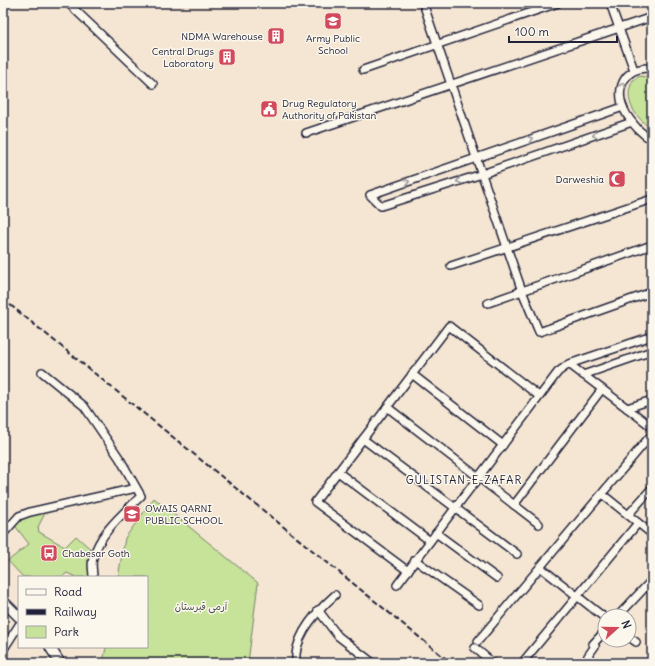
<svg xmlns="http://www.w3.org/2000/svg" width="655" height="666" font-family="Delius,'Playpen Sans Arabic',sans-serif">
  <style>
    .green { fill: #c7e299; stroke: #74826a }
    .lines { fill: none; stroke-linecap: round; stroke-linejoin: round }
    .minor-casing { stroke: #22223b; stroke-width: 10 }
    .tertiary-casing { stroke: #22223b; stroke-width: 12 }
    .minor { stroke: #fbf7ec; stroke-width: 7 }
    .tertiary { stroke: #fbf7ec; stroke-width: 9 }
    .rail { stroke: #22223b; stroke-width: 2; stroke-dasharray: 6 3; stroke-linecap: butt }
    .oneway { stroke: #99979c }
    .labels { text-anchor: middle; stroke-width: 3; stroke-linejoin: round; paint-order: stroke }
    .poi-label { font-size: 10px; fill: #22223b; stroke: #fbf7ec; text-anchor: end }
    .park-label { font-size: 10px; fill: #4b5252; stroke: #fbf7ec }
    .neighbourhood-label { font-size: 11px; letter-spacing: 1px; fill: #22223b; stroke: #fbf7ec }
  </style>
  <rect width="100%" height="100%" fill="#f4e6d2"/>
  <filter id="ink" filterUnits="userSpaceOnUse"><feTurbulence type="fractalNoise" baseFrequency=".025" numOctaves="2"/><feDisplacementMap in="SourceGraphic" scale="8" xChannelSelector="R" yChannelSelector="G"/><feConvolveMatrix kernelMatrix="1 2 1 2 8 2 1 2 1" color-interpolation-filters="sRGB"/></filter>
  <g filter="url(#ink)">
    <g class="green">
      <path d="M640 76 652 78V130C636 117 622 101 633 80Z"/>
      <path d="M154 498 258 583 248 663H103L106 647H147V577H118L125 538Z"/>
      <path d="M47 509 38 527 39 532 65 547 76 536 95 553 93 577H76L67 573 62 577H23L8 561 29 544 13 523 19 516Z"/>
    </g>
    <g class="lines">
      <defs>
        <g id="minor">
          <path d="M68 3 153 84"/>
          <path d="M423 3 522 291 539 332 652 292"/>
          <path d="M610 3 634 70"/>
          <path d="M652 68C622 66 613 92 627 115 633 125 642 134 652 140"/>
          <path d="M363 70 558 3"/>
          <path d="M623 107 370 195 381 206 482 174 632 122"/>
          <path d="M306 133 652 17"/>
          <path d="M451 266 652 199"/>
          <path d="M488 303 652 245"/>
          <path d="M569 364 652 427"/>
          <path d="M42 372 84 406 120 459 141 496C123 514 100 532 93 558 91 564 93 571 93 577"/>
          <path d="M412 374 503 445"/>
          <path d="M583 375 652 351"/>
          <path d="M387 407 539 524"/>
          <path d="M627 408 652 400"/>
          <path d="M363 439 517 554"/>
          <path d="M338 472 430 541"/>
          <path d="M602 494 652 534"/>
          <path d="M514 505 602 389"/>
          <path d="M628 515 652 488"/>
          <path d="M436 533 497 578"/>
          <path d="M3 534 19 516 30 512 136 488"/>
          <path d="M415 560 479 605"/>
          <path d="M540 567 605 618"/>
          <path d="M408 571 315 502 449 326 539 396"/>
          <path d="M397 585 558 372 569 364 652 336"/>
          <path d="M318 610 338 636 373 663"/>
          <path d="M618 616 652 580"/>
          <path d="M629 637 636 642"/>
          <path d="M478 641 652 434"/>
          <path d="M475 648 493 663"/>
          <path d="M3 650 19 625"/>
          <path d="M296 663C293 636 317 611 335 595"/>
          <path d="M522 663 638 523"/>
          <path d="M586 663 588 656 595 646 593 644 605 631"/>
        </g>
        <g id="tertiary">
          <path d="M3 601 19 617"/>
          <path d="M50 647 60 663"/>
        </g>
      </defs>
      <use href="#minor" class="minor-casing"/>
      <use href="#tertiary" class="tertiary-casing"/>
      <use href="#minor" class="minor"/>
      <use href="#tertiary" class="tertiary"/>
      <path class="rail" d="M3 299 451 663"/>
    </g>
    <defs><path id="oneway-chevron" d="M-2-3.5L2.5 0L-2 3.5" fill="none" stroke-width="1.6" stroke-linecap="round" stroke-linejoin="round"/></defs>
    <g class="oneway">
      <use href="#oneway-chevron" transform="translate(623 85) rotate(-73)"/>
      <use href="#oneway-chevron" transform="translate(595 135) rotate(161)"/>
      <use href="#oneway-chevron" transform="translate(530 139) rotate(-19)"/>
      <use href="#oneway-chevron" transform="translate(459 181) rotate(162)"/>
      <use href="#oneway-chevron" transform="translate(407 182) rotate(-19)"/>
    </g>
  </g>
  <defs>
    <symbol id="school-square" viewBox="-11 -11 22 22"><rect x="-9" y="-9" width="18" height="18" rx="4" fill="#d1495b" stroke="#fbf7ec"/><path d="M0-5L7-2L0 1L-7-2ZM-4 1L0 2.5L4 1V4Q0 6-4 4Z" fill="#fff"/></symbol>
    <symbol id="building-square" viewBox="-11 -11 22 22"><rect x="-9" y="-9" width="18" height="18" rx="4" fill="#d1495b" stroke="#fbf7ec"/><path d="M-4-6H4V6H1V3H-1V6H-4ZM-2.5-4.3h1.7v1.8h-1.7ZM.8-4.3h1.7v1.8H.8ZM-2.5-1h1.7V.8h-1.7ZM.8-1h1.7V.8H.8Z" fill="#fff"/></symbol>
    <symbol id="civic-square" viewBox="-11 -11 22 22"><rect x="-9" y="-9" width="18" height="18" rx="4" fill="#d1495b" stroke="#fbf7ec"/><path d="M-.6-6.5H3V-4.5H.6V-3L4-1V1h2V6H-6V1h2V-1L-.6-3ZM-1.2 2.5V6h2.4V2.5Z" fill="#fff"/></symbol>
    <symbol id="mosque-square" viewBox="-11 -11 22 22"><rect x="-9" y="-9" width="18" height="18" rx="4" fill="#d1495b" stroke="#fbf7ec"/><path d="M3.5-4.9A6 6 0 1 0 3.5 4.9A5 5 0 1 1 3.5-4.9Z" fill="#fff"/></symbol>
    <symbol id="bus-square" viewBox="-11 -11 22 22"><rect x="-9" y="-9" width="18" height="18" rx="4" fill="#d1495b" stroke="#fbf7ec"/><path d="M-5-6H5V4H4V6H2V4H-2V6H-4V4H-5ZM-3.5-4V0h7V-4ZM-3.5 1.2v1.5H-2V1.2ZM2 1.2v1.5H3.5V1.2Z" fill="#fff"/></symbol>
  </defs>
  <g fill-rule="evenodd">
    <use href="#school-square" x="323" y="11" width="20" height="20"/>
    <use href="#building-square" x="266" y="26" width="20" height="20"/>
    <use href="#building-square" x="217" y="47" width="20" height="20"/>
    <use href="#civic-square" x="259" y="99" width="20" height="20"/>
    <use href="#mosque-square" x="607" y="169" width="20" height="20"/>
    <use href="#school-square" x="122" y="504" width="20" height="20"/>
    <use href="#bus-square" x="39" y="543" width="20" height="20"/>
  </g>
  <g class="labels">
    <g class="poi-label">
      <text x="263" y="40">NDMA Warehouse</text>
      <text x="333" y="42" text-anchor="middle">Army Public<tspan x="333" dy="12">School</tspan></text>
      <text x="214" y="55">Central Drugs<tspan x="214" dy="12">Laboratory</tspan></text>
      <text x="282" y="107" text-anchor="start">Drug Regulatory<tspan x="282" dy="12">Authority of Pakistan</tspan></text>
      <text x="604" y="183">Darweshia</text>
      <text x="145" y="512" text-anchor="start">OWAIS QARNI<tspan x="145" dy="12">PUBLIC SCHOOL</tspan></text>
      <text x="62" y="557" text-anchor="start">Chabesar Goth</text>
    </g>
    <g class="park-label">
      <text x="201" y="610">آرمی قبرستان</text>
    </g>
    <g class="neighbourhood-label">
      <text x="464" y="484">GULISTAN-E-ZAFAR</text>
    </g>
  </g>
  <rect width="655" height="666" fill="none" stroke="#fbf7ec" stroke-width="16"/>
  <rect x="8" y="8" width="639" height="650" fill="none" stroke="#22223b" stroke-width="1.5" filter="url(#ink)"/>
  <rect x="18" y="576" width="130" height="72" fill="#fbf7ec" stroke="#a4a2a5"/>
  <rect x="26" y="589" width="20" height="6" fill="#fbf7ec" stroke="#a4a2a5"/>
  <text x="54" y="596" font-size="12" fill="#22223b">Road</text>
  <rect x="26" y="609" width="20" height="6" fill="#22223b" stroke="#a4a2a5"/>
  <text x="54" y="616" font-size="12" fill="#22223b">Railway</text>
  <rect x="26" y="626" width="20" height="12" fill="#c7e299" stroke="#a4a2a5"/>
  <text x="54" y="636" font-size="12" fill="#22223b">Park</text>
  <g transform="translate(617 628) rotate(69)"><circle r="19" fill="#fbf7ec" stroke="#a4a2a5"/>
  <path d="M0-3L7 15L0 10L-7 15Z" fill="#d1495b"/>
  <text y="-6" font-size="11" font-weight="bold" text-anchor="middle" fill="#22223b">N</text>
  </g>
  <path d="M509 36v6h108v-6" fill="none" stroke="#22223b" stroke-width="2"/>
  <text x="515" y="36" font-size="12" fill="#22223b" stroke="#fbf7ec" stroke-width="3" paint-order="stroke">100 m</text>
</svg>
